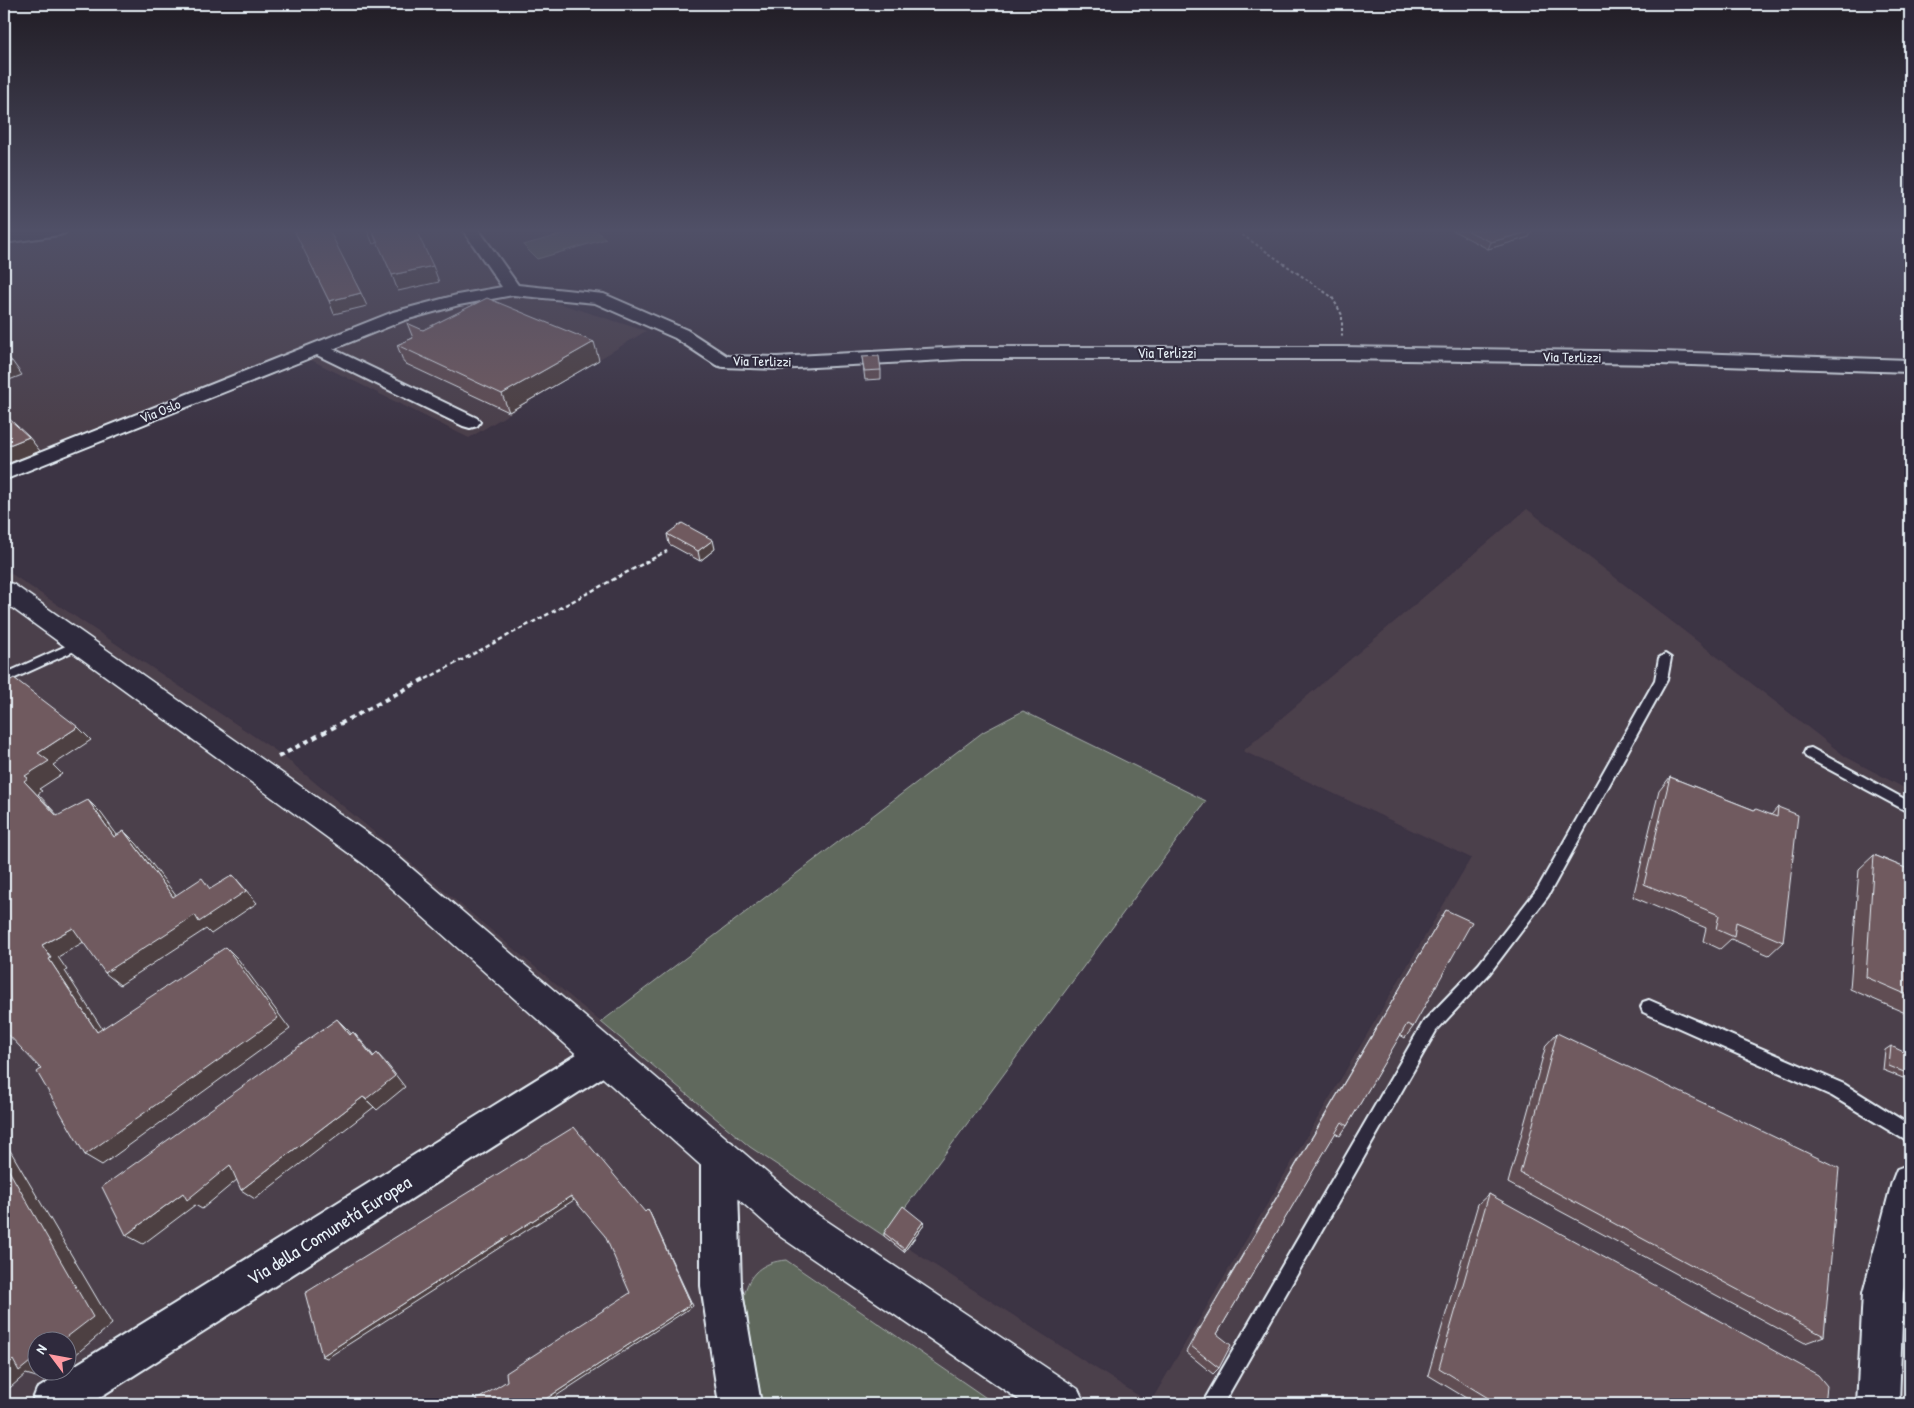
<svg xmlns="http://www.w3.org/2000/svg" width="1914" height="1408" font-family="'Patrick Hand',sans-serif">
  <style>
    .built { fill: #4c3f4c; fill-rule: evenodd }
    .green { fill: #61695d; stroke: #a4adaa }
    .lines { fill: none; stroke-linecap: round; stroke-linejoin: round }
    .service-casing { stroke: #e8f1f8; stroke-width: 4 }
    .minor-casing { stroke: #e8f1f8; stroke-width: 4 }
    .tertiary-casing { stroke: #e8f1f8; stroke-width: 3 }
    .path-far2 { stroke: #e8f1f8; stroke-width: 2; stroke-dasharray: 3 2.5; stroke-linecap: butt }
    .path-far1 { stroke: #e8f1f8; stroke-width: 2.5; stroke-dasharray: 4.5 3; stroke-linecap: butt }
    .path { stroke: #e8f1f8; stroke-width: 4; stroke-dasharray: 5.5 4.5; stroke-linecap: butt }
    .service { fill: #2f2a3d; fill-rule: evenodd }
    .minor { fill: #2f2a3d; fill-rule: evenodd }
    .tertiary { fill: #2f2a3d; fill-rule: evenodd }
    .wall { fill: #604d52; stroke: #e8f1f8 }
    .shaded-wall { fill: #4e3f42; stroke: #e8f1f8 }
    .building { fill: #705a5f; stroke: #e8f1f8 }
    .labels { text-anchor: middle; stroke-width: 4; stroke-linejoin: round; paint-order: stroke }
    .far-street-label { font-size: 14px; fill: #e8f1f8; stroke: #2f2a3d }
    .near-street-label { font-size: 19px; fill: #e8f1f8; stroke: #2f2a3d }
  </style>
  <rect width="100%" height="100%" fill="#3c3444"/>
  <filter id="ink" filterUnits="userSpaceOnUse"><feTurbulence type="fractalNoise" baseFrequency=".02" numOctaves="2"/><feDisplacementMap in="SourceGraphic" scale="10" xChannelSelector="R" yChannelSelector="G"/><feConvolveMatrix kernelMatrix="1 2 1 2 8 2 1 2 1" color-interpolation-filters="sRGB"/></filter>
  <g filter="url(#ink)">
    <g class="built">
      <path d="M72 230H466L501 285 646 331 469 438 305 357 4 480V240Z"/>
      <path d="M1527 509 1846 757 1910 791V1404H4V569L282 755 750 1147 1150 1403 1471 858 1243 751ZM38 1340H68V1370H38Z"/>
    </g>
    <g class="green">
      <path d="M578 230H595L606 239 537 259 523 245Z"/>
      <path d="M1023 711 1206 801 884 1236 750 1147 601 1022 983 732Z"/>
      <path d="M786 1260 995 1404H762L744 1297C748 1274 762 1262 786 1260Z"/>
    </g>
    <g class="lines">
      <defs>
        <g id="service">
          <path d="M79 640 85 644 83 647 4 683V674Z"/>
          <path d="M1665 654 1671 658 1667 680 1548 896 1489 974 1436 1031 1223 1404H1202L1424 1021 1479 964 1538 888 1655 680 1659 658Z"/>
          <path d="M1811 748 1910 802V813L1806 757 1804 753 1806 749Z"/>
          <path d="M1649 1000 1844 1084 1910 1125V1143L1832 1096 1643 1012 1641 1007 1643 1002Z"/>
        </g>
        <g id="minor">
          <path d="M30 230H67L65 233 59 235 4 243V233Z"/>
          <path d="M463 230H479L518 285 604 294 687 330 727 356 777 357 963 347H1342L1660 352 1910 360V372L1660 364 1342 359H963L777 369 723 367 716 365 675 338 595 303 513 295 459 305 405 320 333 349 477 418 480 422 477 426 470 428 463 426 317 355 4 480V467L393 312 457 295 502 287Z"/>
          <path d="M605 1040 617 1044 622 1056 617 1068 89 1404H31L37 1389 593 1044Z"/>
          <path d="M719 1138 732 1143 737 1156 741 1286 761 1404H719L701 1286V1156L706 1143Z"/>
          <path d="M1910 1164V1260L1903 1293 1899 1404H1857L1863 1293 1892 1182 1897 1169Z"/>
        </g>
        <path id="tertiary" d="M4 582 13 584 387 847 809 1209 1078 1389 1085 1404H1025L781 1237 365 865 4 602Z"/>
      </defs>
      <use href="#service" class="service-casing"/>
      <use href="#minor" class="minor-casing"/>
      <use href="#tertiary" class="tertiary-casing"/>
      <path class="path-far2" d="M1240 230 1241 234 1332 297 1342 315V337"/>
      <path class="path-far1" d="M426 679 667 551"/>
      <path class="path" d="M278 757 428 677"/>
      <use href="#service" class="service"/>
      <use href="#minor" class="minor"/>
      <use href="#tertiary" class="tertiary"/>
    </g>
    <g class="wall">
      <path d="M1452 230H1530L1532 231 1529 237 1488 249Z"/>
      <path d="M423 330 599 360 509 412 404 363 397 345 413 338Z"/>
      <path d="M862 357 881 370V379L865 380Z"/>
      <path d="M667 534 715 549 700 561 669 544Z"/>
      <path d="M1670 777 1754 810 1771 815 1778 807 1783 942 1769 955 1731 939 1720 949 1703 941 1706 928 1633 897 1659 791Z"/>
      <path d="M1874 855 1910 870V1015L1850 989 1859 869Z"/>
      <path d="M1446 910 1413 1027 1405 1038 1400 1035 1347 1126 1340 1136 1335 1133 1217 1334 1219 1368 1213 1374 1186 1352 1198 1330Z"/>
      <path d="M1557 1033 1824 1336 1805 1343 1508 1183 1546 1045Z"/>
      <path d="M1891 1046 1909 1074 1903 1078 1883 1070 1885 1050Z"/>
      <path d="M1489 1194 1825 1404H1476L1428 1375 1478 1204Z"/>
      <path d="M923 1222 924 1225 904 1252 884 1236V1233Z"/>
    </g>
    <g class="shaded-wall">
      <path d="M367 230H372L377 243 373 244Z"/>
      <path d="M1532 231 1529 237 1488 249 1491 242Z"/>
      <path d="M433 266 439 282 398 291 392 275Z"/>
      <path d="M361 293 367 306 334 314 329 301Z"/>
      <path d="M594 342 599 360 509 412 502 394Z"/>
      <path d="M12 361 22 375 4 382V365Z"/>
      <path d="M4 406 8 412 4 414Z"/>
      <path d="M29 437 40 451 4 465V447Z"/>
      <path d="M713 540 715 549 700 561 698 551Z"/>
      <path d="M78 727 91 740 53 765 62 774 39 789 42 791 38 794 71 830 57 816 24 781 25 776 38 753Z"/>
      <path d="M88 800 101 813 128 850 114 837Z"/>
      <path d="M124 831 137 844 186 909 173 897Z"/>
      <path d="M233 875 257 903 211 934 206 929 120 985 105 973Z"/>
      <path d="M73 928 87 940 58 957 67 970 65 971 112 1044 97 1032 49 959 42 945Z"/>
      <path d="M226 947 238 959 290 1029 102 1165 85 1155Z"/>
      <path d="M337 1019 348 1030 361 1046 350 1035Z"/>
      <path d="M353 1032 364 1044 383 1068 373 1057Z"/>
      <path d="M377 1053 387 1064 405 1087 377 1110 366 1099Z"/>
      <path d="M363 1097 374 1107 255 1199 241 1190Z"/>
      <path d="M4 1140 112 1324 68 1361V1340H63L4 1162Z"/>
      <path d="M230 1165 244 1174 202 1209 195 1205 143 1244 126 1235 183 1193Z"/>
      <path d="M571 1196 574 1200 327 1358 322 1356Z"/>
      <path d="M648 1209 693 1306 544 1404H538L691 1304Z"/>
      <path d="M923 1222 924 1225 904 1252V1249Z"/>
      <path d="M35 1358 38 1359V1370H49L40 1378 26 1374 4 1393V1368L13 1360Z"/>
    </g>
    <g class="building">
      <path d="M294 230H329L361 293 329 301Z"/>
      <path d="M372 230H416L433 266 392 275Z"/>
      <path d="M1466 230H1530L1532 231 1491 242Z"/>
      <path d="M487 298 594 342 502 394 397 345 413 338 407 323 423 330Z"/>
      <path d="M4 354 12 361 4 365Z"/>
      <path d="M879 356 881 370 864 371 862 357Z"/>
      <path d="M4 414 29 437 4 447Z"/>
      <path d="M682 523 713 540 698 551 667 534Z"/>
      <path d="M14 678 78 727 38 753 49 761 25 776 28 778 24 781 57 816 88 800 114 837 124 831 173 897 202 878 210 889 233 875 246 891 199 922 195 915 105 973 73 928 42 945 51 958 49 959 97 1032 226 947 278 1018 85 1155 37 1072 41 1069 4 1030V684Z"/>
      <path d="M1670 777 1754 810 1756 809 1777 817 1778 807 1798 815 1783 942 1736 922 1734 937 1716 929 1719 915 1644 884Z"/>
      <path d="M1874 855 1910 870V996L1866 977Z"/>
      <path d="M1446 910 1472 922 1413 1027 1407 1024 1347 1126 1342 1122 1217 1334 1231 1345 1219 1368 1191 1346 1203 1323Z"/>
      <path d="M337 1019 350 1035 353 1032 373 1057 377 1053 395 1076 366 1099 363 1097 241 1190 230 1165 187 1200 183 1193 126 1235 102 1187Z"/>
      <path d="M1557 1033 1839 1168 1824 1336 1520 1173Z"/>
      <path d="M1891 1046 1910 1055 1909 1074 1889 1066Z"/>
      <path d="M574 1127 645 1212 648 1209 691 1304 538 1404H470L507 1381 506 1373 630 1293 605 1236 571 1196 322 1356 305 1293Z"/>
      <path d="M4 1162 93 1317 63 1340H38V1362H37L35 1358 19 1371 13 1360 4 1368Z"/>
      <path d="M1489 1194 1818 1375 1827 1386 1825 1404H1498L1439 1368Z"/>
      <path d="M903 1206 923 1222 904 1249 884 1233Z"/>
    </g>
  </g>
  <linearGradient id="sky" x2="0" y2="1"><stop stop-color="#211d25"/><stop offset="0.54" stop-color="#505067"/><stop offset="1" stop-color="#505067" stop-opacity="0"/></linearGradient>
  <rect width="1914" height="427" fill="url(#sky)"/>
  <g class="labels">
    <g class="far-street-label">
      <text x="1167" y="358">Via Terlizzi</text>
      <text transform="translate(1572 357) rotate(1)" y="5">Via Terlizzi</text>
      <text transform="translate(762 361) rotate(1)" y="5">Via Terlizzi</text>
      <text transform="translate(160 411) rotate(-22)" y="5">Via Oslo</text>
    </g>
    <g class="near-street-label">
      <text transform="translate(329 1230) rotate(-32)" y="7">Via della Comunetá Europea</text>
    </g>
  </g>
  <rect width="1914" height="1408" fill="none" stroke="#2f2a3d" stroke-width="20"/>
  <rect x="10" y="10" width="1894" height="1388" fill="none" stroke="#e8f1f8" stroke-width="2" filter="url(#ink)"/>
  <g transform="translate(52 1356) rotate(302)"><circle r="24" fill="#2f2a3d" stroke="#797a88"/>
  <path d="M0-4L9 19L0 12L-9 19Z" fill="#ff9aa2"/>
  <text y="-8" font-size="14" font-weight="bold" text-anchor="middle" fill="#e8f1f8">N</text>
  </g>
</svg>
